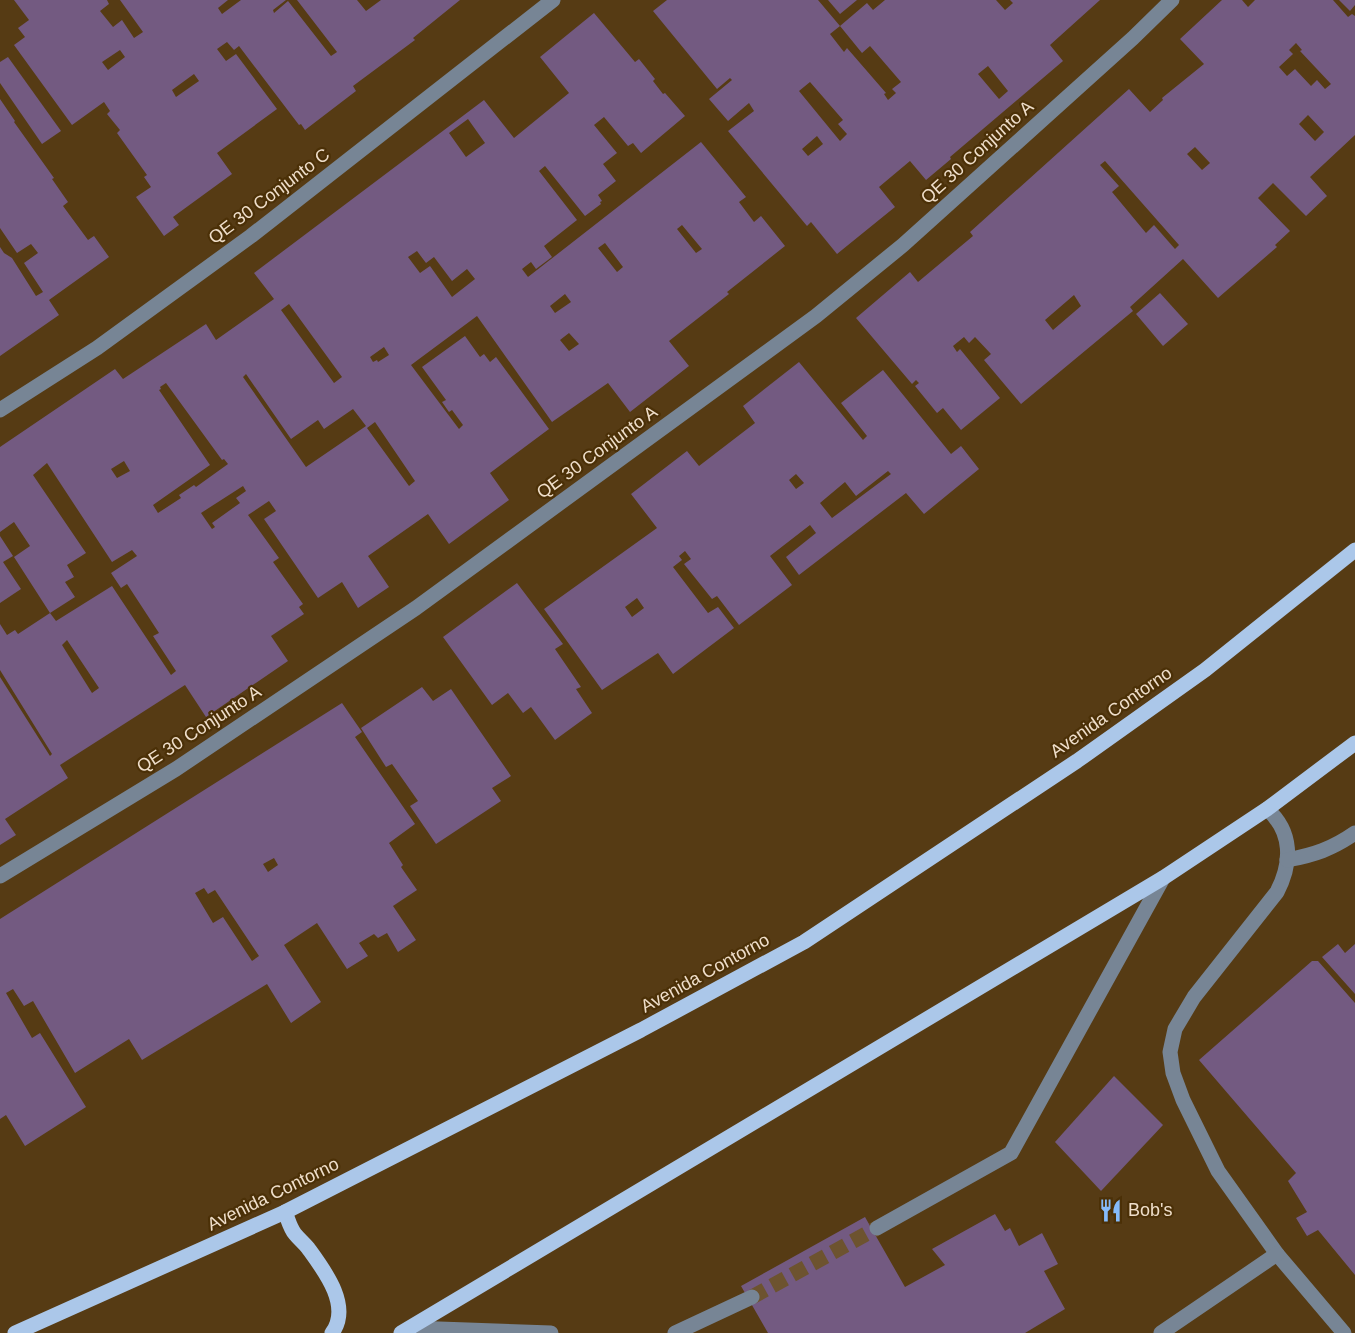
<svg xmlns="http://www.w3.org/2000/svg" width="1355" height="1333" font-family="Helvetica,sans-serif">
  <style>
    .building { fill: #735a81; fill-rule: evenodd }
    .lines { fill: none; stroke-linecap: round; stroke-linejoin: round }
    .minor-tunnel { stroke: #6d532f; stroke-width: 15; stroke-dasharray: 15 8; stroke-linecap: butt }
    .minor { stroke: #778595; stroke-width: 15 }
    .major { stroke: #abc7e9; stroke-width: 15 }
    .labels { text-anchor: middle; stroke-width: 4.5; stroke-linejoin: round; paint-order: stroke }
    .street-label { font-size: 18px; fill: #efdeca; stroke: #4b3007 }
    .poi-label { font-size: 18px; fill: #efdeca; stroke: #4b3007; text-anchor: start }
  </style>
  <rect width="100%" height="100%" fill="#563b14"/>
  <g class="building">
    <path d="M14 0H107L109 4 100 11 113 27 122 20 134 38 143 32 120 0H228L218 8 222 14 241 0H286L273 10 274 13 288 1 331 56 337 52 297 0H357L366 11 381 0H460L413 38 415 40 353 86 356 91 305 130 301 124 299 125 239 46 234 50 227 42 217 49 226 61 236 54 277 109 217 153 232 174 173 217 179 225 164 236 136 197 151 187 144 177 147 175 117 133 120 130 107 114 110 111 104 102 72 125 14 45 25 37 18 28 29 20ZM120 50 125 57 108 70 102 62ZM194 74 199 81 176 97 172 90Z"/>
    <path d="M667 0H818L840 26 830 34 844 52 847 48 886 93 884 94 888 100 896 93 892 89 901 82 870 46 862 53 840 26 867 3 873 10 885 0H996L1005 10 1013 3 1010 0H1100L1050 45 1063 61 950 157 951 159 926 180 910 161 879 187 895 207 837 254 811 222 807 226 728 131 754 111 749 103 728 121 709 99 732 80 730 78 717 89 653 11ZM988 66 1008 91 999 99 978 74ZM810 82 843 120 838 124 847 134 840 141 799 91ZM817 136 823 144 808 156 802 149Z"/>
    <path d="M828 0H857L840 14Z"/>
    <path d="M1222 0H1242L1248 7 1255 0H1333L1348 17 1352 14 1355 16V135L1310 177 1327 196 1306 216 1273 183 1258 198 1290 231 1275 245 1277 247 1218 298 1183 259 1130 307 1133 311 1021 404 984 360 991 354 975 337 969 343 964 337 953 346 957 352 960 349 1000 398 961 430 943 408 937 413 915 386 919 383 916 380 912 384 856 318 910 272 918 282 973 236 970 232 1129 89 1150 112 1163 100 1162 98 1204 64 1180 39ZM1296 43 1302 50 1300 51 1331 84 1325 89 1317 80 1311 86 1295 69 1287 76 1279 67 1293 54 1289 50ZM1308 115 1324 132 1315 141 1299 124ZM1195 147 1210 163 1202 170 1187 154ZM1105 161 1179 245 1175 249 1154 225 1146 233 1112 192 1119 186 1100 165ZM1074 295 1081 306 1053 330 1045 320Z"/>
    <path d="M1339 0H1355V5L1350 11Z"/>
    <path d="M594 13 635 62 639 59 655 79 653 81 663 94 665 93 685 116 641 153 633 143 628 146 604 117 594 125 617 153 603 164 616 181 598 195 602 201 600 202 601 204 585 216 545 166 539 171 577 220 544 246 552 257 536 269 531 262 522 269 528 277 701 142 746 197 739 202 754 222 761 216 785 246 727 292 729 294 669 341 689 366 630 412 608 383 552 422 477 316 411 365 459 429 463 425 452 410 449 412 442 402 446 400 422 367 465 336 480 357 484 354 490 362 496 357 549 429 490 473 509 500 449 544 428 514 368 556 389 587 358 608 342 582 318 598 264 519 276 511 269 501 248 515 279 558 273 562 303 604 299 607 304 614 271 636 288 661 206 717 185 685 60 765 68 778 5 819 16 835 0 845V677L50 756 52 754 0 670V624L7 635 15 630 18 634 50 613 14 557 30 546 14 522 0 532V447L115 369 123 379 206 324 216 340 274 299 254 273 484 100 514 138 569 93 540 57ZM468 119 485 143 466 157 449 133ZM682 225 702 249 696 253 677 229ZM605 243 623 267 617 272 598 248ZM417 251 426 263 434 257 452 281 467 269 475 279 452 297 430 266 420 273 408 257ZM565 294 571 302 555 313 550 306ZM289 304 342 377 334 383 281 310ZM569 333 579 344 569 351 560 340ZM384 347 389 355 378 362 377 360 373 362 370 357ZM246 374 291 439 318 420 324 429 353 409 366 426 306 467 243 377ZM166 383 222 460 224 459 228 464 196 487 194 485 179 495 181 498 158 513 153 505 210 465 159 390 161 389 160 387ZM375 422 415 481 409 486 367 428ZM124 461 130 471 117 478 111 469ZM47 463 112 562 132 550 137 556 111 573 121 588 127 584 159 633 153 636 176 671 171 675 112 586 56 621 50 613 75 597 65 582 74 577 67 565 86 553 33 475ZM243 486 246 491 236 498 240 503 212 523 215 527 212 529 201 513ZM67 640 99 688 92 693 62 645Z"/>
    <path d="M8 57 61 131 42 144 0 83V62Z"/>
    <path d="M0 99 15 121 14 122 54 178 52 179 68 202 63 206 88 240 94 236 109 257 49 300 59 315 0 356V247L4 253 12 258 36 296 43 292 24 263 38 253 31 244 17 253 0 228Z"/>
    <path d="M1160 293 1188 324 1163 346 1136 314Z"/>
    <path d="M799 362 863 440 867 436 841 403 883 370 951 454 961 446 979 469 924 514 906 493 799 575 786 557 816 533 810 525 770 556 792 585 739 625 717 596 712 599 684 564 691 559 685 551 679 556 682 560 673 567 708 613 718 607 734 628 673 674 658 653 602 690 544 609 657 528 631 494 687 451 699 466 755 423 743 406ZM888 471 891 474 832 518 820 503 845 482 856 496ZM796 474 804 483 796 489 789 480ZM637 598 644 608 632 617 625 607Z"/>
    <path d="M0 536 13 556 3 562 21 589 0 603Z"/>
    <path d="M517 583 563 644 555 649 581 687 576 689 592 713 555 740 531 707 523 713 508 693 492 705 443 637Z"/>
    <path d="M422 687 433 701 451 689 511 776 492 788 501 801 436 844 410 806 418 801 392 764 386 767 361 728Z"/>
    <path d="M342 703 362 732 355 737 415 824 389 843 403 865 401 867 417 890 393 906 416 940 398 952 387 933 378 938 374 934 359 943 368 956 347 969 317 923 284 945 321 1002 291 1023 267 984 142 1060 129 1039 75 1073 33 1001 24 1006 13 989 6 993 32 1038 40 1033 86 1107 25 1146 6 1115 0 1119V919ZM274 858 278 865 268 872 263 864ZM204 888 208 894 215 890 259 956 252 961 223 917 213 923 195 893Z"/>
    <path d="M1338 944 1345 953 1355 944V994L1322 957Z"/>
    <path d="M1312 961H1318L1355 1003V1275L1318 1230 1307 1236 1296 1218 1307 1212 1288 1181 1296 1173 1199 1060Z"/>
    <path d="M1114 1076 1163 1125 1101 1191 1055 1142Z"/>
    <path d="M995 1214 1005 1231 1010 1228 1019 1246 1042 1233 1058 1264 1044 1271 1065 1309 1025 1333H768L741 1286 865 1217 905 1287 945 1265 932 1249Z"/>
  </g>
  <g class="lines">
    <path class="minor-tunnel" d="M752 1297 877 1228"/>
    <g class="minor">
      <path d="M0 410 97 348 251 236 553 0"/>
      <path d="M1267 809C1293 832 1292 863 1277 892L1194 997 1175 1029 1170 1052 1173 1073 1183 1100 1218 1171 1277 1254 1344 1333"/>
      <path d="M1287 860C1314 855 1332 849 1355 833"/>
      <path d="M0 876 176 769 416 608 816 316 903 245 1133 38 1172 0"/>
      <path d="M877 1228 1011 1153 1163 878"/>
      <path d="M411 1328 551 1333"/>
      <path d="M675 1333 752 1297"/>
      <path d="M1161 1333 1277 1254"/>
    </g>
    <g class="major">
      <path d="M285 1212C288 1219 290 1228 295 1234 299 1239 304 1243 308 1248 324 1270 352 1306 332 1333"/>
      <path d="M15 1333 285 1212 641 1030 804 942 1077 761 1205 670 1355 550"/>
      <path d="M401 1333 1163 878 1267 809 1355 743"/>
    </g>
  </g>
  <defs>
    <symbol id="restaurant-bare" viewBox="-9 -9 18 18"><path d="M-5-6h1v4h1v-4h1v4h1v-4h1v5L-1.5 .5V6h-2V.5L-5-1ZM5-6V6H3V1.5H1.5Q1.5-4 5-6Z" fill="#85bbfb" stroke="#4b3007" stroke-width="2.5" paint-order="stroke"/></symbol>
  </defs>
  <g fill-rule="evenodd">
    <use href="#restaurant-bare" x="1094" y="1194" width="33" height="33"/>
  </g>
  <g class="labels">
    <g class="street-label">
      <text transform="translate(977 152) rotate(-42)" y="6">QE 30 Conjunto A</text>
      <text transform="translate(269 196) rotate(-37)" y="6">QE 30 Conjunto C</text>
      <text transform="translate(597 452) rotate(-36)" y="6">QE 30 Conjunto A</text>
      <text transform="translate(1111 712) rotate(-35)" y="6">Avenida Contorno</text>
      <text transform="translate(199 729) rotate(-33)" y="6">QE 30 Conjunto A</text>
      <text transform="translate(705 973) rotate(-29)" y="6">Avenida Contorno</text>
      <text transform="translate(273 1194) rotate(-26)" y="6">Avenida Contorno</text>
    </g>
    <g class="poi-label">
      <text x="1128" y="1216">Bob's</text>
    </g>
  </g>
</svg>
